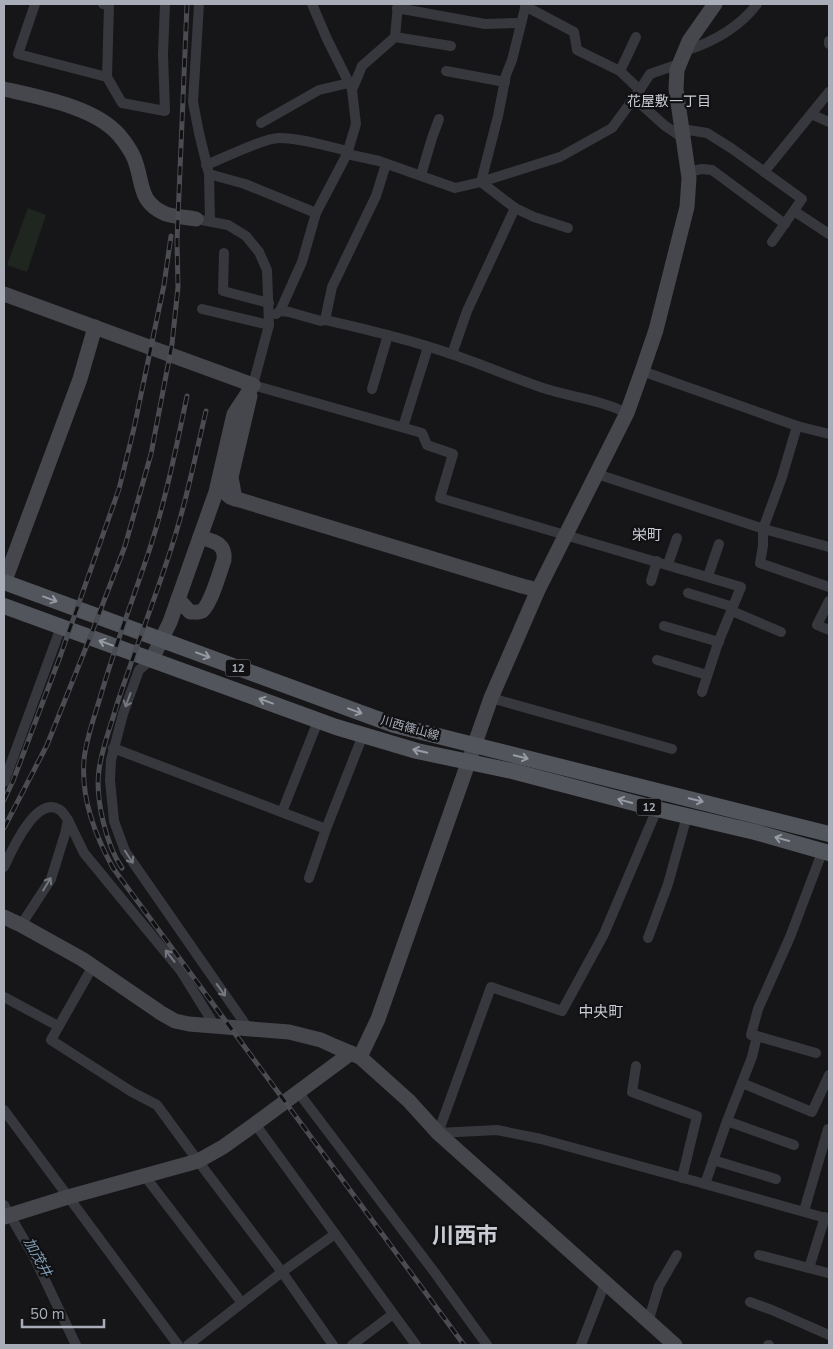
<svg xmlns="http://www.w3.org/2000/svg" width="833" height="1349" font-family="'Nunito Sans','Noto Sans JP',sans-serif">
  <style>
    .green { fill: #1e261f }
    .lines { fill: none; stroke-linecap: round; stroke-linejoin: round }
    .street { stroke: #37383d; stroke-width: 10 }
    .secondary { stroke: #45474d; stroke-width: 15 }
    .primary { stroke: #53555c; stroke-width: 16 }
    .rail-casing { stroke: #4a4c52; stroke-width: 5 }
    .rail { stroke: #111113; stroke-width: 3; stroke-dasharray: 9; stroke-linecap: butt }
    .oneway { stroke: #979ba6 }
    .oneway2 { stroke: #757881 }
    .labels { text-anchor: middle; stroke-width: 4.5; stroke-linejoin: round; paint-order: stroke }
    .shield { fill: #111113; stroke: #7b7e86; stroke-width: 1 }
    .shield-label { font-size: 11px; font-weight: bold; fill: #a8adb8 }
    .street-label { font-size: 12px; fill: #a8adb8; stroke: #111113 }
    .neighbourhood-label { font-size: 14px; fill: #c9ccd4; stroke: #111113 }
    .water-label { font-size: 14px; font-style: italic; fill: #7f9bb3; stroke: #111113 }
    .quarter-label { font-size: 15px; fill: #c9ccd4; stroke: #111113 }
    .town-label { font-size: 22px; font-weight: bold; fill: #c9ccd4; stroke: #111113 }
  </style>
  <rect width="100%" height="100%" fill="#161618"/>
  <path class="green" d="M28 208 46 215 27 272 7 265Z"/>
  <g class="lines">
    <g class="street">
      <path d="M35 4 18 54 107 77 122 103 165 111 163 54 165 4"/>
      <path d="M103 4 109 5 107 77"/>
      <path d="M199 4 193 102 199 133 209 174 210 221"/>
      <path d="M312 4 327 39 351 87"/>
      <path d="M525 6 574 32 577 50 620 71 640 90"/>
      <path d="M397 8 485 24 521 23"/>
      <path d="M395 37 451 46"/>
      <path d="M829 41V44"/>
      <path d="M685 51C713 42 739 28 757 4"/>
      <path d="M446 71 505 82"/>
      <path d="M620 71 636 37"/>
      <path d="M634 98 664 125 683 138"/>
      <path d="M813 115 829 122"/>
      <path d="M261 123 319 90 349 83"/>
      <path d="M682 129 707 133 731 148 802 199 772 242"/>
      <path d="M347 154 379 161 455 188 481 182 560 157 612 128 637 94 650 74 679 64"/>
      <path d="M206 165C222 159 264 138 279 138 302 138 326 146 348 151"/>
      <path d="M688 172 702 169 712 170 785 224"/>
      <path d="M764 172 829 92"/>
      <path d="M209 174 245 184 316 213"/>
      <path d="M421 175 432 138 439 119"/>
      <path d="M515 208 534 217 568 228"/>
      <path d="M794 211 829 234"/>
      <path d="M196 219 228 225 246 236 259 252 267 270 269 325 253 385 422 433 427 445 453 454 440 498 741 587 718 643 702 692"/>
      <path d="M224 253 223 291 269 303"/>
      <path d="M202 309 269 325"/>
      <path d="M280 311 289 312 321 321 325 320C368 330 412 340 454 355 484 365 513 378 543 388 571 397 601 400 627 413"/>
      <path d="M276 314 280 311 302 262 316 213 347 154 356 124 352 90 362 66 395 37 398 4"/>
      <path d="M325 320 332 287 376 196 386 164"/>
      <path d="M452 354 467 311 515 208 481 182 498 116 506 75 512 60 526 4"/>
      <path d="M642 371 797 426 829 434"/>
      <path d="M372 389 388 335"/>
      <path d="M797 426 782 477 763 529V546L760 563 829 587"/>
      <path d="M403 427 428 347"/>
      <path d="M597 474 764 529 829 547"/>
      <path d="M668 564 677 538"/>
      <path d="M708 576 719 544"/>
      <path d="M651 581 657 561"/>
      <path d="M688 593 733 607"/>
      <path d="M829 601 817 625 829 630"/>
      <path d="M732 611 781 632"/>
      <path d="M664 626 719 642"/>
      <path d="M152 659 139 670 123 714 111 760 110 780 114 821 125 851 248 1028"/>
      <path d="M657 660 707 675"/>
      <path d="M491 698 672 749"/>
      <path d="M113 748 326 829"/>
      <path d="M4 782 61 627"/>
      <path d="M657 809 604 934 562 1011 491 987 438 1133 497 1130 541 1139 705 1184 727 1121 752 1057 757 1036 751 1035 758 1009 790 937 823 850"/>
      <path d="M282 812 318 721"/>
      <path d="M68 820 84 853 181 971 215 1026"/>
      <path d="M4 867C11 852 36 794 60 810 63 812 66 817 68 820L65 834 51 879 21 925"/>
      <path d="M309 878 326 829 363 735"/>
      <path d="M648 938 668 884 687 816"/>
      <path d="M93 966 51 1040 132 1092 157 1105 198 1161 282 1272 333 1345"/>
      <path d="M4 997 58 1026"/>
      <path d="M757 1036 816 1053"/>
      <path d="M636 1066 632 1092 697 1116 682 1178"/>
      <path d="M742 1083 812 1112 829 1075"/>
      <path d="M298 1092 435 1273 487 1345"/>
      <path d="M4 1110 178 1345"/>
      <path d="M727 1121 794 1145"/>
      <path d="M255 1124 416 1345"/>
      <path d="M713 1160 776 1179"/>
      <path d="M144 1175 242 1303"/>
      <path d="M705 1184 829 1219"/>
      <path d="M4 1205 34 1257 76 1345"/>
      <path d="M804 1211 828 1129"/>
      <path d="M759 1255 828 1273"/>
      <path d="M809 1268 825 1217"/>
      <path d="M750 1302 772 1310 829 1335"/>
      <path d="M648 1322 659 1286 677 1255"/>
      <path d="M188 1345 282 1272 335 1234"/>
      <path d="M352 1345 393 1314"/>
      <path d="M581 1345 605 1283"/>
      <path d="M768 1345H769"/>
    </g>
    <g class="secondary">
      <path d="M4 89C39 97 95 107 119 135 124 141 131 151 134 158 144 182 137 202 166 214 175 217 187 217 196 219"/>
      <path d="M4 294 253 385"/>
      <path d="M219 482 221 489 230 497 522 586 538 590"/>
      <path d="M235 499 231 477 250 396"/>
      <path d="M4 583 80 379 95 327"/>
      <path d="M178 599 190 612C195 612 198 613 202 611 211 604 220 571 224 560 226 543 213 541 200 537"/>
      <path d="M152 659 170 622 216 492 234 414 253 385"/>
      <path d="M4 917 21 925 82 959 161 1013 175 1021 189 1024 289 1032 321 1040 334 1046 360 1057 409 1101 438 1133 675 1345"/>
      <path d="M360 1057 378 1019 491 698 538 590 627 413 642 371 656 330 687 207 689 178 676 89 677 70 689 41 715 4"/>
      <path d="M4 1217 68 1197 198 1161 223 1147 255 1124 351 1053"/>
    </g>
    <g class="primary">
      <path d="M4 582 394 725 829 834"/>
      <path d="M4 606 336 727 417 751 512 771 657 809 755 832 829 853"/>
    </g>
    <defs>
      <g id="rail">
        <path d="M187 396C176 449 165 503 148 554 132 602 114 649 100 698 94 718 86 739 84 760 81 799 95 835 113 868L464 1345"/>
        <path d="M4 800 13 781 61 654 119 489 134 428 164 285 171 236"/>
        <path d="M4 828 47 745 89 640 125 546 151 454 172 344 178 287 177 241 187 4"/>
        <path d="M122 868C106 845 95 798 99 770 102 747 111 726 117 704 133 656 151 609 167 561 184 512 194 462 206 411"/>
      </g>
    </defs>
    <use href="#rail" class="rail-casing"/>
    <use href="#rail" class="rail"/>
  </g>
  <defs><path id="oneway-shaft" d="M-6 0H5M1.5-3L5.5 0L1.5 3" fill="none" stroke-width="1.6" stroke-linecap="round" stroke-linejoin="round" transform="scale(1.25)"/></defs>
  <g class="oneway">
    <use href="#oneway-shaft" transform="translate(50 599) rotate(20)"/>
    <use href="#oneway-shaft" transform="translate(106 643) rotate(-160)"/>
    <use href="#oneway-shaft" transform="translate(203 655) rotate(20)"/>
    <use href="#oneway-shaft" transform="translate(266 701) rotate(-160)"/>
    <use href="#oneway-shaft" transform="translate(355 711) rotate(20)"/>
    <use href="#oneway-shaft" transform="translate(420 751) rotate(-167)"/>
    <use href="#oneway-shaft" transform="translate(521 757) rotate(14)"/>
    <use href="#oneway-shaft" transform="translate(696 800) rotate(14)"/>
    <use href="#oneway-shaft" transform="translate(625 801) rotate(-165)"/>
    <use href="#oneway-shaft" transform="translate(782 839) rotate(-165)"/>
  </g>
  <g class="oneway2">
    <use href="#oneway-shaft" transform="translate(128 700) rotate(110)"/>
    <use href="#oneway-shaft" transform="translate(129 857) rotate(57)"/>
    <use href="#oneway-shaft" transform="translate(47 884) rotate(-59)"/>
    <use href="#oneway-shaft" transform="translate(170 956) rotate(-128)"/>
    <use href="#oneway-shaft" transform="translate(221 990) rotate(54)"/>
  </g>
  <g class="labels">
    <g class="shield">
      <rect x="225.5" y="659.5" width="25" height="17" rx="4"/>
      <rect x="636.5" y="798.5" width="25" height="17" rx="4"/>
    </g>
    <g class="shield-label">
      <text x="238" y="672">12</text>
      <text x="649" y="811">12</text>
    </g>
    <g class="street-label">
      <text transform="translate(410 728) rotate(16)" y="4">川西篠山線</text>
    </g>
    <g class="neighbourhood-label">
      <text x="669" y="106">花屋敷一丁目</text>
    </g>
    <g class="water-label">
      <text transform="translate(38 1257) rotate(61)" y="5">加茂井</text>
    </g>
    <g class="quarter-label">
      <text x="647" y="540">栄町</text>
      <text x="601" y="1017">中央町</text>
    </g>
    <g class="town-label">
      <text x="465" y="1243">川西市</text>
    </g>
  </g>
  <rect width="833" height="1349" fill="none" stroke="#a8adb8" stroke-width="10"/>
  <path d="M22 1319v8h82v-8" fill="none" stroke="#a8adb8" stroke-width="2.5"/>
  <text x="30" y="1319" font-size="15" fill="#a8adb8" stroke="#111113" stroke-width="4" paint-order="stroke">50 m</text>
</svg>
